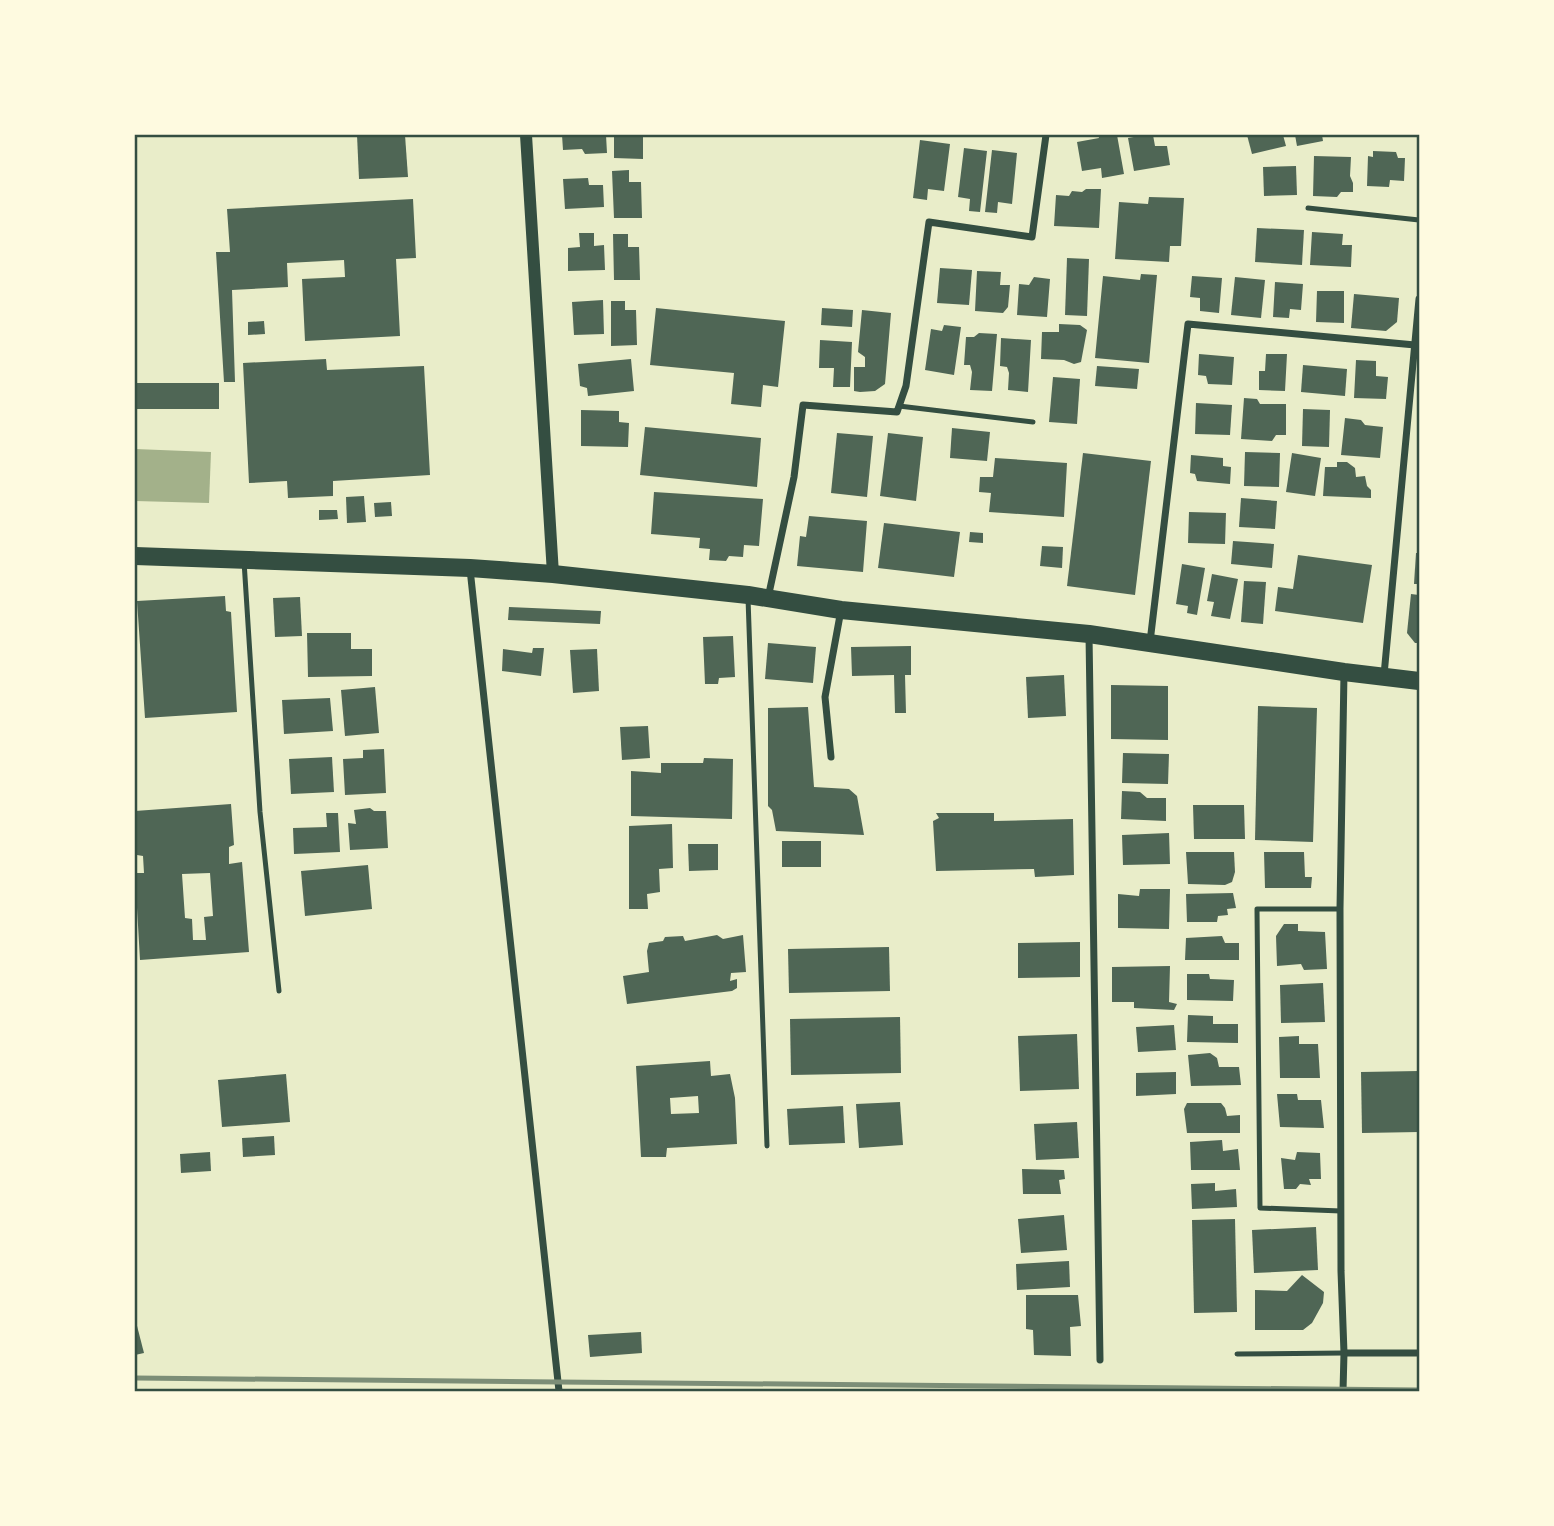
<svg xmlns="http://www.w3.org/2000/svg" width="1554" height="1526" font-family="Signika,sans-serif">
  <style>
    .water { fill: #a3b18a }
    .building { fill: #4f6655; fill-rule: evenodd }
    .lines { fill: none; stroke-linecap: round; stroke-linejoin: round }
    .service { stroke: #344e41; stroke-width: 5 }
    .minor { stroke: #344e41; stroke-width: 7 }
    .tertiary { stroke: #344e41; stroke-width: 12 }
    .primary { stroke: #344e41; stroke-width: 18 }
    .rail { stroke: #7c8e77; stroke-width: 5 }
    .neatline { fill: none; stroke: #344e41; stroke-width: 2.5 }
  </style>
  <rect width="100%" height="100%" fill="#e9edc9"/>
  <path class="water" d="M135 449 211 452 209 503 135 501Z"/>
  <g class="building">
    <path d="M357 135H405L408 177 359 179Z"/>
    <path d="M562 135H606L607 153 585 154 582 149 563 150Z"/>
    <path d="M614 135H643V159L614 158Z"/>
    <path d="M1098 135H1117L1124 174 1102 178 1101 168 1082 171 1077 142 1099 138Z"/>
    <path d="M1145 135H1153L1155 146H1167L1170 165 1134 171 1128 138Z"/>
    <path d="M1247 135H1283L1286 146 1252 154Z"/>
    <path d="M1295 135H1322L1323 141 1297 146Z"/>
    <path d="M920 140 950 144 944 191 928 189 927 200 913 198Z"/>
    <path d="M964 148 987 151 980 212 969 211 970 199 958 197Z"/>
    <path d="M992 150 1017 153 1012 204 998 202 997 213 985 212Z"/>
    <path d="M1373 151 1396 152 1398 158H1405L1404 181 1390 180 1389 187 1367 186 1368 156 1373 157Z"/>
    <path d="M1314 156 1351 157 1350 176 1353 183V192H1341L1337 197 1313 196Z"/>
    <path d="M1296 166 1297 195 1264 196 1263 167Z"/>
    <path d="M629 170V182H641L642 218H614L612 171Z"/>
    <path d="M588 178 589 185H603L604 207 565 209 563 179Z"/>
    <path d="M1086 189H1101L1099 228 1054 226 1056 195 1069 196 1072 191 1082 192Z"/>
    <path d="M1149 197 1184 198 1181 246H1170L1169 262 1115 259 1119 202 1148 204Z"/>
    <path d="M413 199 416 258 396 259 400 336 305 341 302 279 345 277 344 260 287 263 288 287 232 290 235 382H224L216 252H230L227 209Z"/>
    <path d="M1257 228 1304 230 1302 265 1255 262Z"/>
    <path d="M1312 232 1343 234 1342 245H1352L1351 267 1310 265Z"/>
    <path d="M579 233H594V246L604 245 605 270 568 271V248L580 247Z"/>
    <path d="M613 234H628V247H639L640 280H614Z"/>
    <path d="M1067 258 1089 259 1087 316 1065 315Z"/>
    <path d="M940 268 972 270 969 305 937 303Z"/>
    <path d="M977 271 1001 272 1000 285H1010L1008 307 1003 313 975 311Z"/>
    <path d="M1141 274 1157 275 1149 363 1095 358 1103 276 1140 280Z"/>
    <path d="M1192 276 1222 278 1219 313 1200 311V298L1190 297Z"/>
    <path d="M1034 277 1050 279 1047 317 1017 315 1019 284 1029 285Z"/>
    <path d="M1235 277 1265 280 1261 318 1231 315Z"/>
    <path d="M1275 282 1303 284 1301 310 1290 309 1289 318 1273 317Z"/>
    <path d="M1317 291H1344V323L1316 322Z"/>
    <path d="M1354 294 1399 298 1397 322 1386 331 1351 328Z"/>
    <path d="M603 300 604 334 574 335 572 302Z"/>
    <path d="M611 301H625V310H636L637 345 611 346Z"/>
    <path d="M656 308 785 321 778 387 763 385 761 407 731 404 734 373 650 365Z"/>
    <path d="M822 308 853 310 852 327 821 325Z"/>
    <path d="M862 310 891 313 885 384 875 391 860 392 854 391V367H865V357L858 352Z"/>
    <path d="M264 321 265 334 248 335V322Z"/>
    <path d="M1059 324 1080 325 1087 330 1081 362 1074 364 1064 360 1041 359 1042 332H1059Z"/>
    <path d="M944 325 961 327 954 375 925 370 931 329 942 331Z"/>
    <path d="M979 333 997 334 992 391 970 390 972 372 970 365H964L966 337H974Z"/>
    <path d="M1001 338 1031 340 1028 392 1008 390 1009 373 1007 367 1000 366Z"/>
    <path d="M820 340 852 342 850 387H833L834 368H819Z"/>
    <path d="M1199 354 1234 357 1232 385 1208 384 1206 376 1198 375Z"/>
    <path d="M1266 354H1287L1285 391 1259 390V371H1265Z"/>
    <path d="M326 359 327 370 424 366 430 475 333 481V496L288 498 287 481 249 483 243 363Z"/>
    <path d="M631 359 634 391 588 396 587 388 580 386 578 364Z"/>
    <path d="M1356 360 1376 361V376L1388 377 1386 399 1354 398Z"/>
    <path d="M1303 365 1347 369 1345 396 1301 392Z"/>
    <path d="M1097 366 1139 369 1137 389 1095 386Z"/>
    <path d="M1053 377 1080 379 1077 424 1049 422Z"/>
    <rect x="135" y="383" width="84" height="26"/>
    <path d="M1244 398 1257 399 1260 404H1286V435H1276L1272 441 1241 439Z"/>
    <path d="M1196 403 1232 405 1230 435 1195 434Z"/>
    <path d="M1303 409 1330 410 1329 447 1302 446Z"/>
    <path d="M581 410 619 411V422L629 423 628 447 581 446Z"/>
    <path d="M1345 418 1361 420 1365 425 1383 427 1380 458 1341 455Z"/>
    <path d="M645 427 761 438 757 487 640 475Z"/>
    <path d="M952 428 990 432 987 461 950 458Z"/>
    <path d="M837 433 873 436 867 497 831 493Z"/>
    <path d="M888 433 923 437 916 501 880 496Z"/>
    <path d="M1245 452 1280 453 1279 487 1244 486Z"/>
    <path d="M1083 453 1151 461 1135 595 1067 586Z"/>
    <path d="M1292 453 1321 458 1315 496 1286 492Z"/>
    <path d="M1191 455 1223 458V466L1231 467 1230 484 1197 481 1195 474 1190 473Z"/>
    <path d="M995 458 1067 463 1064 517 989 512 991 493 979 492 980 477H993Z"/>
    <path d="M1337 462H1347L1355 468 1356 477 1365 476 1367 486 1371 490V498L1323 496 1325 467H1337Z"/>
    <path d="M654 492 763 499 759 546 744 545 743 557 729 556 726 561 709 560 710 549 699 548 700 538 651 534Z"/>
    <path d="M364 496 366 522 347 523 346 497Z"/>
    <path d="M1241 498 1277 501 1275 529 1239 527Z"/>
    <path d="M391 502 392 516 375 517 374 503Z"/>
    <path d="M319 510H337L338 519 319 520Z"/>
    <path d="M1189 512 1226 513 1225 544 1188 543Z"/>
    <path d="M809 516 867 521 863 572 797 566 800 536 806 537Z"/>
    <path d="M884 523 960 532 954 577 878 568Z"/>
    <path d="M970 532 983 533V543L969 542Z"/>
    <path d="M1233 541 1274 544 1272 568 1231 564Z"/>
    <path d="M1042 546 1063 547 1062 568 1040 566Z"/>
    <path d="M1416 553H1419V584H1414Z"/>
    <path d="M1298 555 1372 565 1363 623 1275 611 1278 587 1293 589Z"/>
    <path d="M1182 564 1205 568 1197 615 1187 613 1188 606 1176 604Z"/>
    <path d="M1212 574 1238 579 1230 619 1211 616 1214 602 1207 601Z"/>
    <path d="M1244 581 1266 582 1263 624 1241 622Z"/>
    <path d="M1411 594 1419 595V643H1415L1407 633Z"/>
    <path d="M225 596 226 611 231 612 237 712 145 718 137 601Z"/>
    <path d="M300 597 302 636 275 637 273 598Z"/>
    <path d="M509 607 601 611 600 624 508 620Z"/>
    <path d="M307 633H351V649H372V676L308 677Z"/>
    <path d="M733 636 735 677 719 678 718 684H705L703 637Z"/>
    <path d="M768 643 816 647 813 683 765 679Z"/>
    <path d="M911 646V675H905L906 713H895L894 675 852 676 851 647Z"/>
    <path d="M533 648H544L541 676 502 671 503 649 532 653Z"/>
    <path d="M597 649 599 691 573 693 570 650Z"/>
    <path d="M1064 675 1066 716 1028 718 1026 677Z"/>
    <path d="M1111 685 1168 686V740L1111 739Z"/>
    <path d="M375 687 379 733 345 736 341 690Z"/>
    <path d="M330 698 333 731 284 734 282 700Z"/>
    <path d="M1258 706 1317 708 1313 842 1255 840Z"/>
    <path d="M808 707 814 787 849 789 857 796 864 835 776 831 772 810 768 806V708Z"/>
    <path d="M648 726 650 758 622 760 620 727Z"/>
    <path d="M384 749 386 793 345 795 343 759 363 758V750Z"/>
    <path d="M1123 753 1169 754 1168 784 1122 783Z"/>
    <path d="M332 757 334 792 291 794 289 759Z"/>
    <path d="M704 758 733 759 732 819 631 816V771L661 773V763H703Z"/>
    <path d="M1122 791 1140 792 1147 798H1166V821L1121 819Z"/>
    <path d="M231 804 234 845 229 847V864L242 862 249 952 140 960 135 873H144L143 856 137 855 135 811ZM210 873 213 916 204 917 206 940H193L192 919 185 918 182 874Z"/>
    <path d="M1193 805H1244L1245 839H1194Z"/>
    <path d="M370 808 374 811H386L388 848 350 850 348 823 356 824 354 810Z"/>
    <path d="M326 813H338L340 852 294 854 293 828 327 827Z"/>
    <path d="M936 813H994V821L1073 819 1074 875 1035 877 1034 869 936 871 933 821 939 818Z"/>
    <path d="M672 824 673 868 659 869 660 892 647 894 648 909H629V826Z"/>
    <path d="M1169 833 1170 864 1123 865 1122 835Z"/>
    <rect x="782" y="841" width="39" height="26"/>
    <path d="M688 844H718V870L689 871Z"/>
    <path d="M1186 852H1234L1235 872 1232 882 1225 885 1188 884Z"/>
    <path d="M1264 852H1304L1305 877H1312L1311 888H1265Z"/>
    <path d="M368 865 372 909 305 916 301 871Z"/>
    <path d="M1140 889H1170L1169 929 1118 928V894L1139 896Z"/>
    <path d="M1233 893 1236 908 1227 909 1228 915 1218 916 1217 922H1187L1186 894Z"/>
    <path d="M1284 924H1298V931L1325 932 1327 969 1304 970 1301 964 1277 966 1276 936Z"/>
    <path d="M717 935 723 939 743 935 746 972 731 973 730 981 737 979V988L732 991 627 1004 623 976 649 972 647 951 649 943 663 941 665 937 683 936 685 941Z"/>
    <path d="M1222 936 1225 943H1239V960H1185L1186 938Z"/>
    <path d="M1080 942V977L1018 978V943Z"/>
    <path d="M889 947 890 991 789 993 788 949Z"/>
    <path d="M1170 966 1169 1002 1177 1004 1174 1010 1134 1008V1002H1112V967Z"/>
    <path d="M1187 974H1209L1210 979 1234 980 1233 1001 1187 1000Z"/>
    <path d="M1323 983 1325 1022 1281 1023 1280 985Z"/>
    <path d="M1188 1015 1213 1016V1024H1238V1043L1187 1042Z"/>
    <path d="M900 1017 901 1073 791 1075 790 1019Z"/>
    <path d="M1174 1025 1176 1050 1138 1052 1136 1027Z"/>
    <path d="M1077 1034 1079 1089 1020 1091 1018 1036Z"/>
    <path d="M1299 1036V1044H1318L1320 1078H1280L1279 1037Z"/>
    <path d="M1210 1053 1217 1058 1219 1067H1239L1241 1085 1191 1086 1188 1055Z"/>
    <path d="M710 1061 711 1076 730 1074 735 1098 737 1144 667 1148 666 1157H641L636 1066ZM698 1096 699 1113 671 1114 670 1098Z"/>
    <path d="M1419 1071V1132L1362 1133 1361 1072Z"/>
    <path d="M1176 1072V1094L1136 1096V1073Z"/>
    <path d="M286 1074 290 1122 222 1127 218 1080Z"/>
    <path d="M1277 1094H1297L1298 1100H1321L1324 1128 1280 1127Z"/>
    <path d="M900 1102 903 1145 859 1148 856 1104Z"/>
    <path d="M1187 1103H1221L1225 1108 1227 1116 1240 1115V1133H1187L1184 1109Z"/>
    <path d="M843 1106 845 1143 789 1145 787 1109Z"/>
    <path d="M1077 1122 1079 1158 1036 1160 1034 1124Z"/>
    <path d="M274 1136 275 1155 243 1157 242 1138Z"/>
    <path d="M1222 1140 1223 1151 1238 1149 1240 1170H1191L1190 1142Z"/>
    <path d="M210 1152 211 1171 181 1173 180 1154Z"/>
    <path d="M1297 1152 1320 1153 1321 1179H1309L1311 1185 1300 1184 1296 1189H1284L1281 1158 1295 1160Z"/>
    <path d="M1022 1169 1064 1170 1065 1179 1059 1180 1061 1194H1023Z"/>
    <path d="M1215 1183V1191L1236 1189 1237 1207 1192 1209 1191 1184Z"/>
    <path d="M1064 1215 1067 1250 1021 1253 1018 1219Z"/>
    <path d="M1235 1219 1237 1312 1194 1313 1192 1220Z"/>
    <path d="M1316 1227 1318 1270 1254 1273 1252 1230Z"/>
    <path d="M1069 1261 1070 1287 1017 1290 1016 1264Z"/>
    <path d="M1302 1275 1324 1292 1323 1303 1312 1323 1303 1330H1255V1290L1287 1291Z"/>
    <path d="M1026 1295H1078L1081 1326 1070 1327 1071 1356 1034 1355 1033 1330 1026 1329Z"/>
    <path d="M135 1318 144 1353 135 1355Z"/>
    <path d="M641 1332 642 1353 590 1357 588 1335Z"/>
  </g>
  <g class="lines">
    <g class="service">
      <path d="M1308 208 1419 220"/>
      <path d="M899 406 1033 422"/>
      <path d="M244 561 260 812 279 991"/>
      <path d="M748 598 767 1146"/>
      <path d="M1340 909H1257L1260 1208 1341 1211"/>
      <path d="M1237 1354 1344 1353"/>
    </g>
    <g class="minor">
      <path d="M470 569 559 1391"/>
      <path d="M768 598 794 477 803 405 897 412 906 386 929 222 1032 237 1046 135"/>
      <path d="M1089 635 1100 1360"/>
      <path d="M1150 642 1188 324 1415 345"/>
      <path d="M1384 675 1419 299"/>
      <path d="M831 757 825 697 841 610"/>
      <path d="M1344 1353H1419"/>
      <path d="M1343 1391 1344 1353 1341 1271 1340 909 1344 673"/>
    </g>
    <path class="tertiary" d="M526 135 553 574"/>
    <path class="primary" d="M135 556 470 568 553 574 748 595 841 610 1089 634 1344 672 1419 681"/>
    <path class="rail" d="M135 1378 1419 1390"/>
  </g>
  <rect width="1554" height="1526" fill="none" stroke="#fefae0" stroke-width="273"/>
  <rect x="136" y="136" width="1282" height="1254" class="neatline"/>
</svg>
